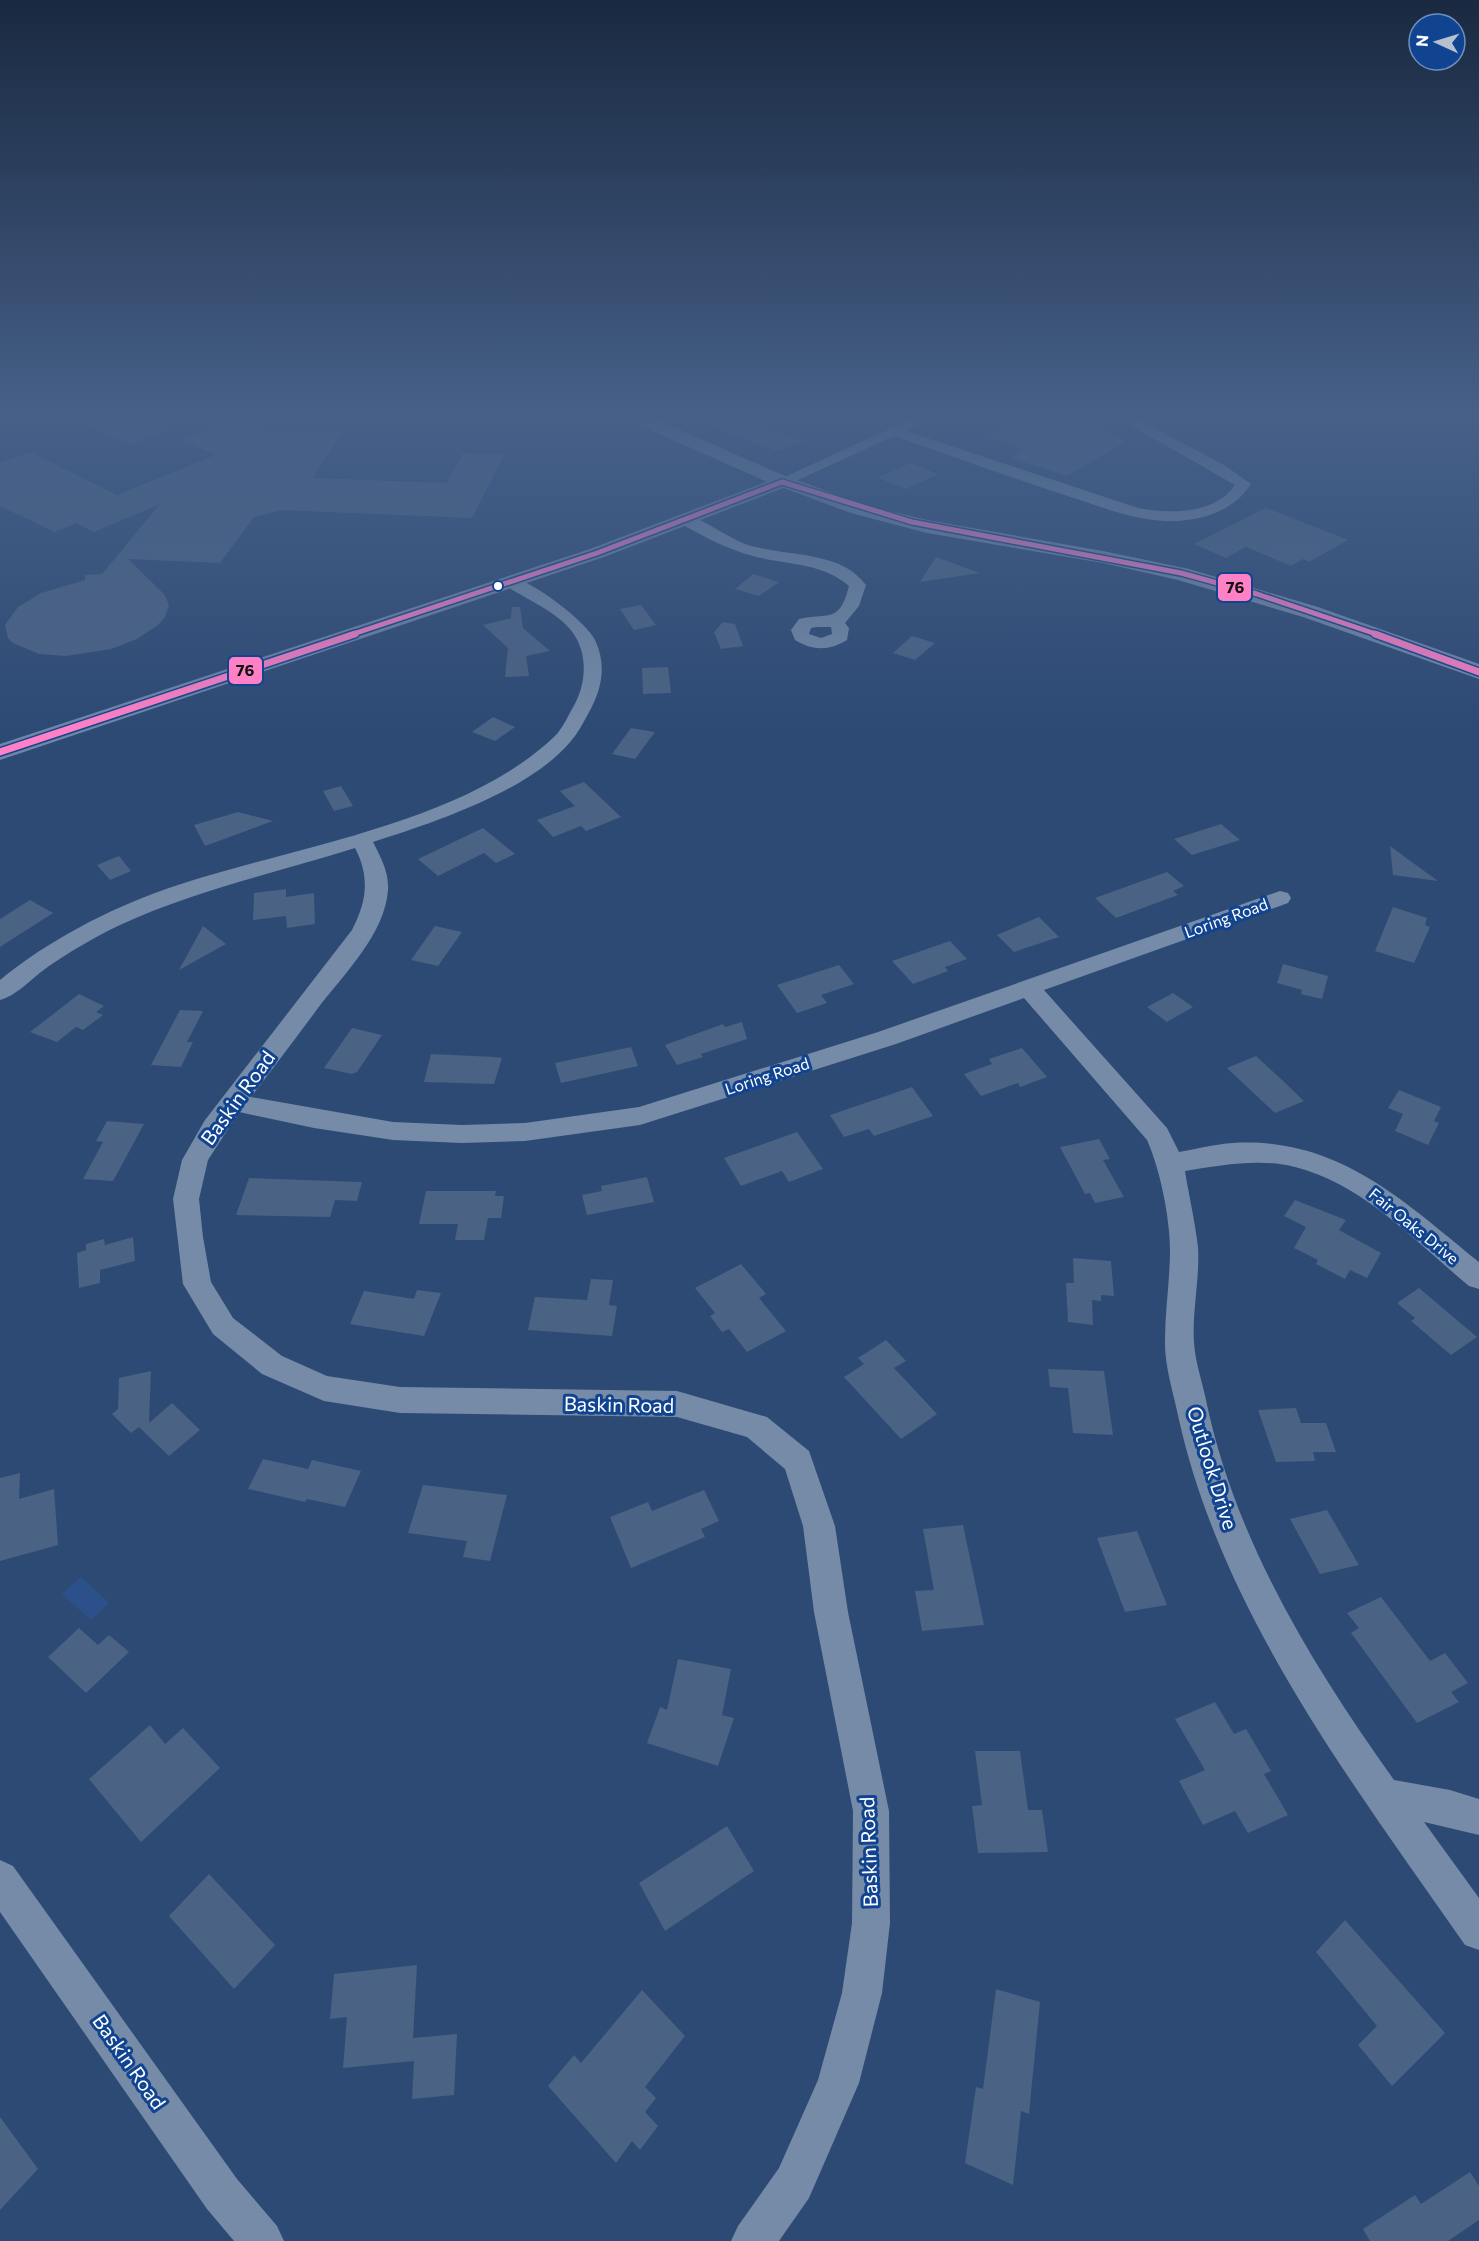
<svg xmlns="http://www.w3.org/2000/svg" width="1479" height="2241" font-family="Commissioner,sans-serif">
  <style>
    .water { fill: #2c518a }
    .building { fill: #4a6283 }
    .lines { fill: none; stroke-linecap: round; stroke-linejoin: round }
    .minor { fill: #758ba7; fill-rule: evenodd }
    .secondary { fill: #7186a3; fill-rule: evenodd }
    .primary { fill: #7489a6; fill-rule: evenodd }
    .bus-1-far1-casing { stroke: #104491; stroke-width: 8 }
    .bus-1-casing { stroke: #104491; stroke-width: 10 }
    .bus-1-far1 { stroke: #ff80c5; stroke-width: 5 }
    .bus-1 { stroke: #ff80c5; stroke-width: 7 }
    .bus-dot { fill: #fff; stroke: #104491; stroke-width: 2 }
    .labels { text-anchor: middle; stroke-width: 6; stroke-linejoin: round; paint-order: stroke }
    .street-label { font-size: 16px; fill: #fff; stroke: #104491 }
    .near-street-label { font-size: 20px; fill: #fff; stroke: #104491 }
    .line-badge { stroke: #104491; stroke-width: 2 }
    .pale-badge-label { font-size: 16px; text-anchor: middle; font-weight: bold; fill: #111 }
  </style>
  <rect width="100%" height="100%" fill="#2d4a74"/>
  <path class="water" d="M81 1577 109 1603 91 1620 62 1594Z"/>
  <g class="building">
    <path d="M61 415H142L173 427 130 444Z"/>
    <path d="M685 415H734L803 441 776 451Z"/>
    <path d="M1026 415H1077L1125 442 1067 476 1011 458 1024 450 986 435 998 430 994 428Z"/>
    <path d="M237 419 274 433 280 431H344L312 478 447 483 463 453 504 455 472 518 282 510 254 517 220 563 128 559 164 594 169 605 165 617 158 625 137 639 111 649 66 656 39 654 13 643 8 638 5 625 18 607 41 593 85 580V575L102 574 160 504 94 532 76 523 55 532 0 506V463L30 452 117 495 216 455 181 440Z"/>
    <path d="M910 463 938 474 906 489 878 478Z"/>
    <path d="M1266 508 1348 540 1309 562 1303 559 1291 566 1246 547 1226 558 1194 544Z"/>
    <path d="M936 557 980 573 920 582Z"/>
    <path d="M753 574 779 582 759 596 735 589Z"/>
    <path d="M641 605 656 625 634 630 620 609Z"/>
    <path d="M512 607H520L523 628 550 651 526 656 529 676 505 677 508 648 483 625 511 618Z"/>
    <path d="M723 622 735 624 743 646 721 649 714 632Z"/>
    <path d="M912 636 935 643 915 660 893 653Z"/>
    <path d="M668 667 671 693 643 694 642 668Z"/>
    <path d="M493 717 515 727 495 741 472 732Z"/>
    <path d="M631 728 655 732 635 759 612 754Z"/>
    <path d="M584 782 621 817 586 831 581 826 553 837 537 820 575 806 560 791Z"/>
    <path d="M341 786 353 806 334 811 323 791Z"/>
    <path d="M238 812 273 821 205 846 194 825Z"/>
    <path d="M1221 824 1240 840 1192 855 1174 839Z"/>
    <path d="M483 828 515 854 496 863 484 853 438 876 418 859Z"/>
    <path d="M1390 846 1409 860 1438 881 1393 875Z"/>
    <path d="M119 856 131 871 110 880 97 865Z"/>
    <path d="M1167 872 1184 886 1173 891 1178 895 1116 918 1095 898Z"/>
    <path d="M286 889V897L314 893 315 924 287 928 286 916 253 920 254 893Z"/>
    <path d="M30 900 53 913 0 947V919Z"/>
    <path d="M1393 907 1427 918 1425 925 1430 927 1414 963 1375 951Z"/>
    <path d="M1039 917 1059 937 1014 952 997 935Z"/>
    <path d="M203 926 226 944 179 970Z"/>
    <path d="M435 926 462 932 438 966 411 960Z"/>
    <path d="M950 941 967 959 945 967 948 971 913 984 892 961Z"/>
    <path d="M1283 964 1328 976 1322 999 1301 994 1302 990 1277 983Z"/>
    <path d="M839 965 854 984 821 995 827 1003 797 1013 777 985Z"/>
    <path d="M1173 993 1193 1007 1167 1022 1147 1007Z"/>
    <path d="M79 994 104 1006 96 1012 103 1015 83 1030 76 1027 57 1042 30 1032Z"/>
    <path d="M180 1010 203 1011 187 1042H193L181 1067 151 1065Z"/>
    <path d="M742 1022 747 1039 701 1054 703 1057 677 1065 665 1045 723 1024 725 1027Z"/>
    <path d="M352 1028 382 1035 357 1072 352 1074 324 1068Z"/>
    <path d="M631 1047 638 1066 561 1083 555 1063Z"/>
    <path d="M1022 1048 1047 1077 1020 1087 1018 1083 981 1096 964 1074 992 1064 989 1059Z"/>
    <path d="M431 1054 495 1057 502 1058 494 1084 424 1082Z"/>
    <path d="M1256 1056 1281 1079 1304 1101 1275 1113 1227 1068Z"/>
    <path d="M912 1087 933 1116 874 1136 869 1129 844 1137 830 1115Z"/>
    <path d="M1399 1090 1441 1107 1434 1121 1439 1123 1428 1145 1395 1131 1403 1114 1388 1108Z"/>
    <path d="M107 1121 144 1124 113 1181 83 1179 103 1142 96 1141Z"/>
    <path d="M797 1132 823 1169 789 1182 782 1171 741 1186 724 1158Z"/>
    <path d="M1099 1139 1110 1159 1103 1160 1124 1197 1095 1203 1090 1193 1085 1194 1060 1147Z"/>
    <path d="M647 1177 654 1202 587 1215 582 1195 602 1191 601 1186Z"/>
    <path d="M249 1178 362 1182 357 1201 335 1200 330 1217 236 1215Z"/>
    <path d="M426 1191H496L495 1196H504L501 1218H488L484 1240H455L458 1224H419Z"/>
    <path d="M1295 1200 1346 1220 1339 1230 1381 1253 1367 1278 1350 1270 1345 1279 1316 1264 1318 1260 1294 1248 1306 1227 1284 1216Z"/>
    <path d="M133 1237 135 1261 100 1270V1283L79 1288 77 1253 86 1250V1244L104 1239 105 1245Z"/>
    <path d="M1073 1258 1111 1261 1114 1296 1101 1295V1301L1092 1300 1093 1325 1068 1322 1066 1283H1074Z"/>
    <path d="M741 1264 766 1294 759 1298 786 1331 747 1352 729 1329 722 1332 710 1316 715 1313 695 1288Z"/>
    <path d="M591 1279 613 1280 609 1305 617 1306 612 1336 528 1330 535 1297 587 1300Z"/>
    <path d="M1419 1288 1477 1337 1451 1355 1411 1321 1415 1318 1397 1303Z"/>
    <path d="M417 1290 441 1293 424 1336 350 1324 364 1291 414 1299Z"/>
    <path d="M886 1340 906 1361 894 1368 937 1414 901 1439 844 1377 864 1364 858 1358Z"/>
    <path d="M1048 1369 1104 1371 1113 1435 1073 1433 1068 1388 1050 1387Z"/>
    <path d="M151 1371 149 1423 172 1403 200 1430 169 1456 139 1427 131 1433 112 1414 118 1409 119 1378Z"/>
    <path d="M1296 1408 1301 1423H1326L1336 1452H1313L1315 1461 1276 1462 1258 1410Z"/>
    <path d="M263 1459 308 1469 312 1460 361 1471 345 1507 307 1499 305 1502 248 1489Z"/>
    <path d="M20 1473 19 1499 54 1489 58 1545 0 1561V1478Z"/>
    <path d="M423 1485 507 1495 490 1561 463 1557 467 1541 408 1533Z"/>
    <path d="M704 1490 719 1521 701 1529 705 1537 631 1568 610 1517 648 1502 652 1511Z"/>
    <path d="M1327 1510 1359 1565 1320 1574 1290 1519Z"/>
    <path d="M963 1525 984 1625 922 1631 915 1591 934 1590 923 1529Z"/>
    <path d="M1137 1531 1167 1605 1125 1612 1097 1538Z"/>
    <path d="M1381 1597 1430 1661 1445 1653 1468 1683 1451 1692 1459 1702 1417 1723 1351 1633 1359 1628 1347 1613Z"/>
    <path d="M79 1628 98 1645 109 1635 129 1652 86 1693 48 1657Z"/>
    <path d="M678 1659 731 1669 722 1715 734 1718 718 1766 647 1743 660 1707 667 1710Z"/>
    <path d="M1215 1702 1234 1734 1246 1729 1271 1771 1264 1774 1288 1815 1248 1833 1235 1811 1203 1825 1179 1781 1205 1770 1175 1719Z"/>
    <path d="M150 1725 165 1744 183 1728 220 1768 141 1842 89 1779Z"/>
    <path d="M975 1751H1020L1028 1810H1042L1048 1852 978 1853 972 1806 982 1805Z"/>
    <path d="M727 1826 754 1871 665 1931 639 1883Z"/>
    <path d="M209 1874 275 1945 234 1989 169 1916Z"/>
    <path d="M1345 1920 1445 2033 1392 2086 1358 2045 1377 2026 1316 1952Z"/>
    <path d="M417 1965 413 2038 457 2034 454 2095 412 2099 414 2061 343 2068 347 2017 330 2019 334 1974Z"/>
    <path d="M996 1989 1040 2002 1029 2114 1021 2111 1013 2185 965 2163 976 2087 983 2089Z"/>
    <path d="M642 1990 685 2036 645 2087 656 2098 645 2112 658 2126 640 2150 632 2141 616 2163 548 2086 574 2055 581 2063Z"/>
    <path d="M0 2117 38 2169 0 2210Z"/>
    <path d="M1470 2172 1479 2186V2220L1448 2241H1370L1363 2229 1415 2195 1421 2204Z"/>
  </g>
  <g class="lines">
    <g class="minor">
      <path d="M919 415H937L906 431 1138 508C1169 514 1215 515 1235 485L1113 415H1130L1224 465 1251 484C1233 512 1199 522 1166 521 1136 520 1106 509 1077 499 1016 480 956 457 894 436L787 485 782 487 774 482Z"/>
      <path d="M686 515C706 520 725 536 745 544 783 557 840 549 866 585L859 606 845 623 849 628 847 640C829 651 813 651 795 640L791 630 799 619C828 612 839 625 849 586 822 562 786 565 753 556 727 549 704 537 680 523L678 520 680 517ZM816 627H831L832 634 821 638 809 634 811 628Z"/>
      <path d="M512 577C533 582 585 620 595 640 607 665 602 690 588 714 583 723 578 733 571 741 530 791 433 823 373 842 381 858 389 872 388 890 385 934 344 974 318 1008 296 1038 274 1067 251 1097L393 1122 462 1125 525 1123 639 1107 878 1032 1280 891 1288 893 1291 898 1288 903 1044 990 1167 1128 1179 1152C1197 1149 1215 1144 1233 1143 1339 1137 1403 1201 1479 1262V1289L1469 1286C1417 1243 1363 1184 1295 1167 1260 1158 1221 1165 1185 1171 1189 1196 1195 1221 1198 1247 1200 1278 1192 1311 1194 1342 1195 1361 1202 1381 1206 1400 1235 1540 1312 1665 1394 1780L1450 1790 1479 1799V1835L1424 1822 1479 1898V1950L1465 1945C1353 1784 1223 1615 1179 1420 1174 1395 1164 1365 1165 1340 1165 1310 1170 1280 1170 1250 1170 1218 1160 1169 1147 1140L1024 998 896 1044 640 1125 525 1141 462 1143 393 1140 314 1128 239 1112 208 1160 199 1199 203 1237 211 1282 233 1318 282 1356 327 1376 400 1387 677 1391 767 1417 809 1451 835 1526 848 1612 889 1811 890 1923 882 1993 859 2083 809 2198 779 2241H731L738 2226 779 2168 818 2080 842 1993 852 1923 853 1811 814 1612 803 1526 785 1469 747 1437 677 1417 400 1413 324 1401 262 1374 213 1334 183 1284 173 1199 182 1160 205 1120 352 930C367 901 370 877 355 848 276 873 195 890 120 925 95 937 71 951 49 966 33 977 18 995 0 1000V980C49 940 107 910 166 889 286 847 461 826 555 736 562 729 567 718 572 709 585 688 589 659 575 636 561 613 527 600 506 586L504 582Z"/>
      <path d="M0 1860 13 1866 237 2179 277 2226 284 2241H234L207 2209 0 1912Z"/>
    </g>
    <path class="secondary" d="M782 476 789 478 792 482 789 486 604 557 0 760V744L590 549Z"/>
    <path class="primary" d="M623 415H646L778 473 865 505 927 520 1103 551 1189 569 1318 607 1479 664V679L1303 617 1178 580 1103 563 927 533 851 513 765 481 626 419Z"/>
    <defs>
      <path id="bus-1-far1" d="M350 635 597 553 782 482 912 522 1181 573 1257 594 1379 635"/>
      <g id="bus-1">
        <path d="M1375 634 1479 672"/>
        <path d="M0 752 355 634"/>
      </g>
    </defs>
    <use href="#bus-1-far1" class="bus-1-far1-casing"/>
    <use href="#bus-1" class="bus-1-casing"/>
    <use href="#bus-1-far1" class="bus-1-far1"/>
    <use href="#bus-1" class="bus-1"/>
  </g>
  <linearGradient id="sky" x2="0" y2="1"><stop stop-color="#192940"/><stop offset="0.57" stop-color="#466088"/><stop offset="1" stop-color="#466088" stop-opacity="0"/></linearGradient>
  <rect width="1479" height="728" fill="url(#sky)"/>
  <circle class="bus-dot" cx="498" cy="586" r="5"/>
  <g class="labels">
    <g class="street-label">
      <text transform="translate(1226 918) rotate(-20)" y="6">Loring Road</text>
      <text transform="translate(767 1076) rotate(-18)" y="6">Loring Road</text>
      <text transform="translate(1414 1226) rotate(39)" y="6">Fair Oaks Drive</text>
    </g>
    <g class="near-street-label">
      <text transform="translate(238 1098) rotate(-54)" y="7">Baskin Road</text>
      <text transform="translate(619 1405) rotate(1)" y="7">Baskin Road</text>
      <text transform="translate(1212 1468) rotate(73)" y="7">Outlook Drive</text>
      <text transform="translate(869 1852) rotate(-92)" y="7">Baskin Road</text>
      <text transform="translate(129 2062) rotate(55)" y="7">Baskin Road</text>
    </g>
  </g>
  <g class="line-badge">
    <rect x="1217" y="573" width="35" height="29" rx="6" fill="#ff80c5"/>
    <rect x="228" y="656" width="35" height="29" rx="6" fill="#ff80c5"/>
  </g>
  <g class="pale-badge-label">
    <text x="1235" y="593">76</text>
    <text x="245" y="676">76</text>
  </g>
  <g transform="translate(1437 42) rotate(274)"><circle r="28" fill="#104491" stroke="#708fbd" stroke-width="1.5"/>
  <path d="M0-4.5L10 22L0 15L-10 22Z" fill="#b6c0ce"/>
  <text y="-9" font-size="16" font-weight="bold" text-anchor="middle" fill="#ffffff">N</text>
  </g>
</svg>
